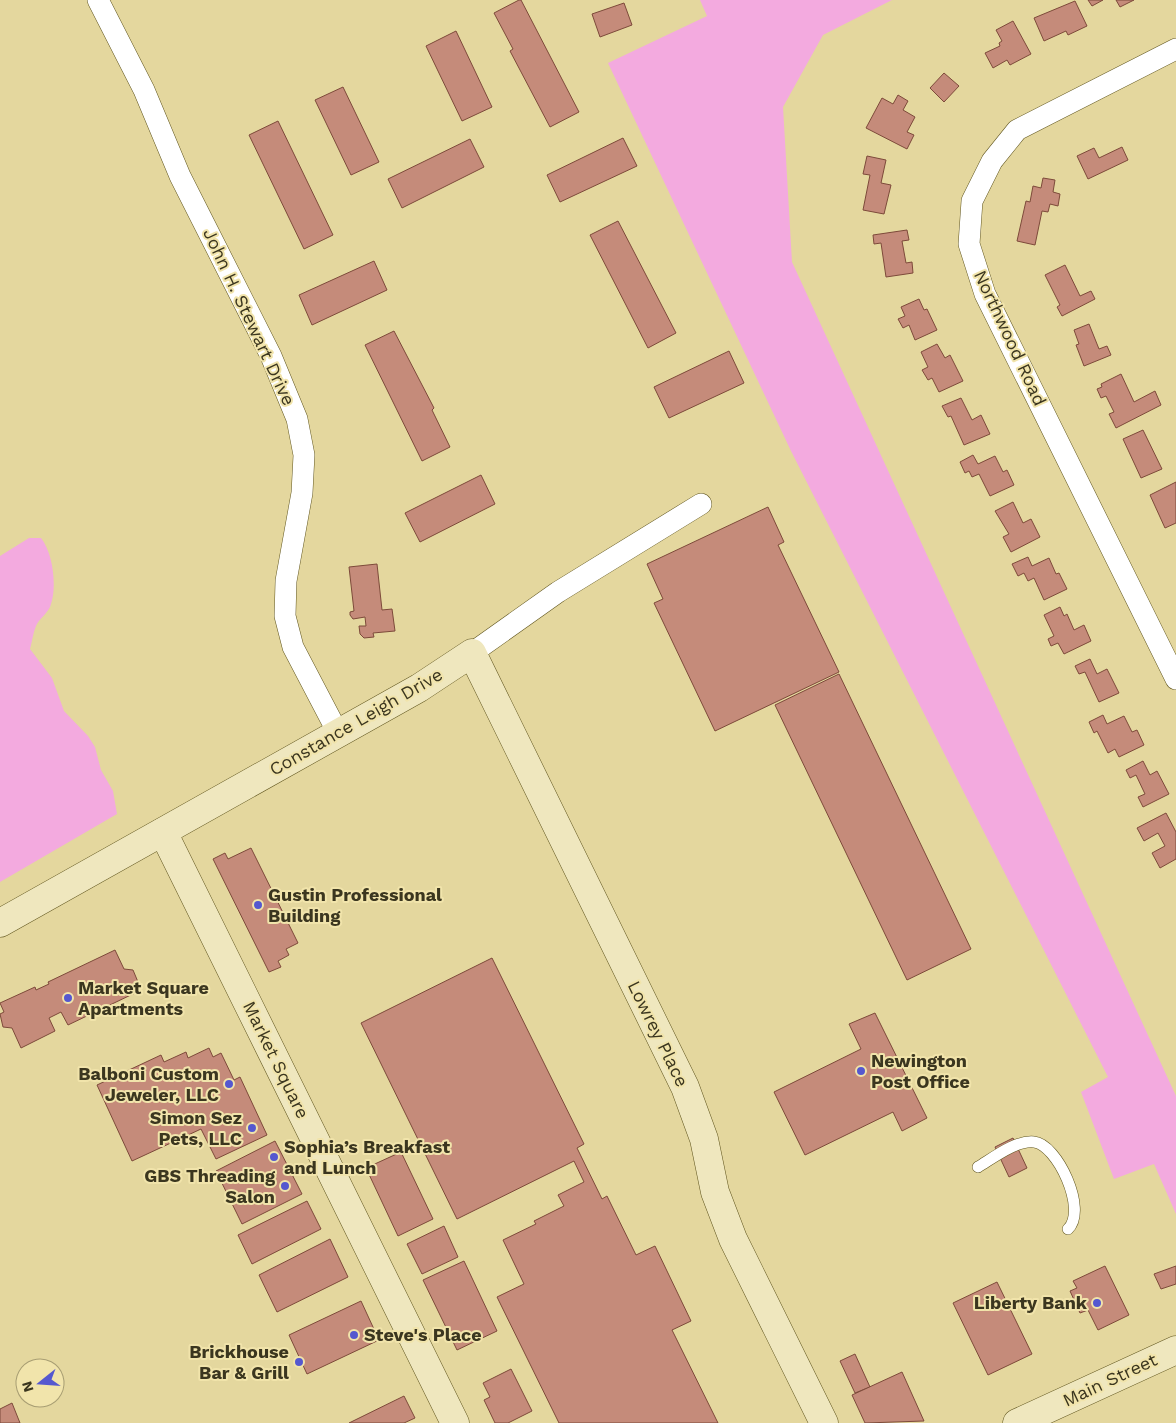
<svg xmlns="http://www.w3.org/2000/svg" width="1176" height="1423" font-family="'Work Sans',sans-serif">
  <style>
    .green { fill: #f3aadf }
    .building { fill: #c58b7a; stroke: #7d4a3a }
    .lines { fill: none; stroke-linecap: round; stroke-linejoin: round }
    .lane-casing { stroke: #61561f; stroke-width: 12 }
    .street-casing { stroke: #61561f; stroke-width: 22 }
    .secondary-casing { stroke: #61561f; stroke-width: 29 }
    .lane { stroke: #fff; stroke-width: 11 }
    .street { stroke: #fff; stroke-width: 21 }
    .secondary { stroke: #efe7be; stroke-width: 28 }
    .poi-dot { fill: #5558cf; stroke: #f1e4ab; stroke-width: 2 }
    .labels { text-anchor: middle; stroke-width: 4; stroke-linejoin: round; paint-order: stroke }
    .street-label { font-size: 18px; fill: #3b361f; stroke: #f1e4ab }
    .poi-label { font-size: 18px; font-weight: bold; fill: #3b361f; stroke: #f1e4ab; text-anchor: start }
  </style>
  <rect width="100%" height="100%" fill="#e4d79e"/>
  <g class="green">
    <path d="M700 0H892L823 35 783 107 792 262 1176 1096V1214L1154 1164 1114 1179 1081 1092 1108 1077 791 451 608 63 707 16Z"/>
    <path d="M29 538H41C53 553 57 586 51 604 49 613 39 618 36 626 33 633 32 642 30 649L52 678 64 711 88 736 95 747 101 770 113 791 117 814 0 882V556Z"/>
  </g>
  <g class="building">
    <path d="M519 0H521L579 112 550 127 510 51 513 49 494 13Z"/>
    <path d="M1088 0H1103L1092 6Z"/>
    <path d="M1116 0H1134L1120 7Z"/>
    <path d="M1075 1 1087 26 1068 35 1066 31 1044 41 1034 18Z"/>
    <path d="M624 3 632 25 600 37 592 14Z"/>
    <path d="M1013 21 1031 54 1010 65 1007 60 993 68 985 53 1000 46 999 43 1002 41 996 30Z"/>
    <path d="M456 31 492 107 462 121 426 46Z"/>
    <path d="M944 73 959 86 944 102 930 88Z"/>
    <path d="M343 87 379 162 351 175 315 100Z"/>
    <path d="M898 95 908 101 903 110 915 117 907 132 914 135 907 149 866 128 882 98 893 104Z"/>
    <path d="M278 121 333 235 304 249 249 135Z"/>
    <path d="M623 138 637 166 560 202 547 175Z"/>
    <path d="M470 139 484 167 402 208 388 179Z"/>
    <path d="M1122 147 1128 160 1088 179 1077 156 1094 148 1099 158Z"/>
    <path d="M867 156 886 160 881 183 891 185 884 214 863 210 870 175 863 174Z"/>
    <path d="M1043 178 1055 180 1053 192 1060 194 1058 206 1050 204 1048 212 1042 211 1035 245 1017 241 1026 201 1030 202 1033 186 1041 188Z"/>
    <path d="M618 221 676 333 648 348 590 235Z"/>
    <path d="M907 230 909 240 902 241 906 263 912 262 913 273 886 277 881 243 874 244 873 235Z"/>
    <path d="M374 261 387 290 312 325 299 295Z"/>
    <path d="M1065 265 1080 296 1091 291 1095 299 1062 316 1057 307 1060 305 1045 275Z"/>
    <path d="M919 299 924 310 927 309 937 330 915 340 909 325 903 328 898 319 905 316 901 307Z"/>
    <path d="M1089 324 1099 349 1107 346 1111 355 1084 366 1076 345 1079 344 1074 330Z"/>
    <path d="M394 331 434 408 432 410 450 447 422 461 365 345Z"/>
    <path d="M937 344 945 358 950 355 963 381 939 392 932 378 928 380 922 370 928 367 921 352Z"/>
    <path d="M729 351 744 383 669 418 654 387Z"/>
    <path d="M1121 374 1134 402 1155 391 1161 405 1116 428 1109 414 1114 412 1106 396 1101 398 1097 389 1102 387 1101 384Z"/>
    <path d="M961 398 972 420 981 415 990 434 964 445 951 416 948 417 942 406Z"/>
    <path d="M1143 430 1162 469 1141 478 1123 439Z"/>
    <path d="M973 455 978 464 995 456 1003 472 1007 470 1014 485 990 496 979 474 972 477 969 471 965 473 960 462Z"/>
    <path d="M481 475 495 504 420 542 405 513Z"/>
    <path d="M1176 482V523L1165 528 1150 495Z"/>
    <path d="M1013 502 1023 523 1031 519 1040 537 1011 552 1003 537 1009 534 995 511Z"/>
    <path d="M768 507 784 542 778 545 839 672 715 731 654 603 663 599 647 564Z"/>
    <path d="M1028 557 1032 566 1049 558 1056 574 1059 573 1067 589 1044 600 1034 578 1028 581 1024 573 1018 576 1012 564Z"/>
    <path d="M377 564 382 610 392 609 395 631 373 633 374 637 364 638 360 634 359 626H366L365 617 353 619 350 615V612L354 611 349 567Z"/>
    <path d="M1060 607 1064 616 1067 614 1074 630 1084 625 1091 641 1064 654 1058 643 1051 646 1048 639 1054 636 1044 615Z"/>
    <path d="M1090 659 1097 674 1107 669 1119 693 1099 702 1085 672 1079 674 1075 666Z"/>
    <path d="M839 674 971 949 907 980 775 705Z"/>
    <path d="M1103 715 1107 724 1124 716 1132 732 1137 730 1144 745 1119 757 1115 749 1108 753 1097 731 1094 733 1089 722Z"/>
    <path d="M1143 761 1150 775 1157 771 1169 794 1143 807 1138 797 1145 794 1136 775 1130 778 1126 770Z"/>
    <path d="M1166 813 1176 832V859L1160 868 1152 853 1165 846 1158 833 1144 841 1137 828Z"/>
    <path d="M251 848 298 943 286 949 289 955 278 961 281 967 269 972 213 859 225 853 228 859Z"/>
    <path d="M115 950 124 969 133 970 138 982 131 985 135 993 68 1025 61 1012 49 1018 55 1031 21 1048 12 1028 3 1027 0 1014 4 1012 0 1003 35 987 36 990 49 984 48 982Z"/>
    <path d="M492 958 584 1144 577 1148 602 1199 607 1196 636 1255 655 1246 691 1321 672 1330 718 1423H559L497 1297 524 1284 503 1240 536 1224 534 1221 564 1206 558 1195 584 1182 574 1161 457 1219 361 1023Z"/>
    <path d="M875 1013 927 1118 902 1131 893 1112 805 1155 774 1092 861 1049 849 1024Z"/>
    <path d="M209 1048 213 1057 221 1053 234 1080 240 1077 267 1135 216 1159 201 1129 132 1161 97 1085 161 1055 164 1062 186 1052 188 1058Z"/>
    <path d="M1013 1138 1027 1168 1009 1177 995 1147Z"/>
    <path d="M275 1141 302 1194 242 1224 216 1171Z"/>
    <path d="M401 1152 433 1219 398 1236 366 1168Z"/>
    <path d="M307 1201 321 1229 252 1264 238 1235Z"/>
    <path d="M444 1226 458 1257 422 1274 407 1244Z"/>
    <path d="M330 1239 348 1277 277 1312 259 1275Z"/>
    <path d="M464 1261 497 1331 457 1350 423 1280Z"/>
    <path d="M1105 1266 1129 1315 1098 1330 1088 1310 1080 1313 1070 1291 1077 1288 1073 1281Z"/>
    <path d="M1176 1266V1284L1161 1289 1154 1274Z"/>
    <path d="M997 1282 1032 1354 988 1375 953 1303Z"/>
    <path d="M361 1301 379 1340 307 1374 289 1335Z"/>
    <path d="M855 1354 870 1387 855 1393 840 1361Z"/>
    <path d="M511 1369 532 1411 508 1423H495L484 1400 490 1397 483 1383Z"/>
    <path d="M902 1372 924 1421 865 1423 852 1395Z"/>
    <path d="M404 1396 415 1418 404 1423H349Z"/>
    <path d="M12 1403 20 1423H0V1409Z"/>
  </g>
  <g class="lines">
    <defs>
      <path id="lane" d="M978 1167C993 1158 1016 1140 1034 1142 1057 1144 1088 1210 1068 1229"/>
      <g id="street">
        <path d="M98 0 144 90 180 176 271 356 297 419 304 455 302 493 286 581 285 616 293 647 338 733"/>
        <path d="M1176 49 1017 130 992 161 972 201 969 244 985 294 1176 679"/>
        <path d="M472 653 558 592 701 504"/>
      </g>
      <g id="secondary">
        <path d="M163 832 455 1423"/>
        <path d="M0 923 419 688 472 653 685 1087 704 1139 715 1192 733 1239 824 1423"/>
        <path d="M1017 1423 1176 1350"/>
      </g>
    </defs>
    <use href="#lane" class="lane-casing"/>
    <use href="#street" class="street-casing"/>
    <use href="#secondary" class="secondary-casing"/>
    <use href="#lane" class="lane"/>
    <use href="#street" class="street"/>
    <use href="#secondary" class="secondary"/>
  </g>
  <g class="poi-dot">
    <circle cx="258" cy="905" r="5"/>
    <circle cx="68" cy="998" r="5"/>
    <circle cx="861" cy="1071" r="5"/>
    <circle cx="229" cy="1084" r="5"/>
    <circle cx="252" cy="1128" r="5"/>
    <circle cx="274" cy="1157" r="5"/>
    <circle cx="285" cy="1186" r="5"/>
    <circle cx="1097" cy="1303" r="5"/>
    <circle cx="354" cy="1335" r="5"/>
    <circle cx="299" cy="1362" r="5"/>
  </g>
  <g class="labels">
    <g class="street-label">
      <text transform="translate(249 317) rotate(65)" y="6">John H. Stewart Drive</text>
      <text transform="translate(1010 338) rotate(65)" y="6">Northwood Road</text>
      <text transform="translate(356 722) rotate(-30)" y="6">Constance Leigh Drive</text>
      <text transform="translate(658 1034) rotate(64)" y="6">Lowrey Place</text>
      <text transform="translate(276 1060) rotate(64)" y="6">Market Square</text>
      <text transform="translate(1110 1380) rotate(-25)" y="6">Main Street</text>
    </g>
    <g class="poi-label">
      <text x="268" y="901">Gustin Professional<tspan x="268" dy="21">Building</tspan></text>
      <text x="78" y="994">Market Square<tspan x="78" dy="21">Apartments</tspan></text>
      <text x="871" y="1067">Newington<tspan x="871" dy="21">Post Office</tspan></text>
      <text x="219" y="1080" text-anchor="end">Balboni Custom<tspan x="219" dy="21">Jeweler, LLC</tspan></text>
      <text x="242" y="1124" text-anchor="end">Simon Sez<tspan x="242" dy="21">Pets, LLC</tspan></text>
      <text x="284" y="1153">Sophia’s Breakfast<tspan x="284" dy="21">and Lunch</tspan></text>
      <text x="275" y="1182" text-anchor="end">GBS Threading<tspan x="275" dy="21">Salon</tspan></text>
      <text x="1087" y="1309" text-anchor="end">Liberty Bank</text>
      <text x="364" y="1341">Steve's Place</text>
      <text x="289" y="1358" text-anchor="end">Brickhouse<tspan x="289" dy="21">Bar &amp; Grill</tspan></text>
    </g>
  </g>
  <g transform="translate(40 1383) rotate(253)"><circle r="24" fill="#f1e4ab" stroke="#a89e73"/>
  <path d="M0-4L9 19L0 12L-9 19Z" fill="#5558cf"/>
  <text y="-8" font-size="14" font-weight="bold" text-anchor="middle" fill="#3b361f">N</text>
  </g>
</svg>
